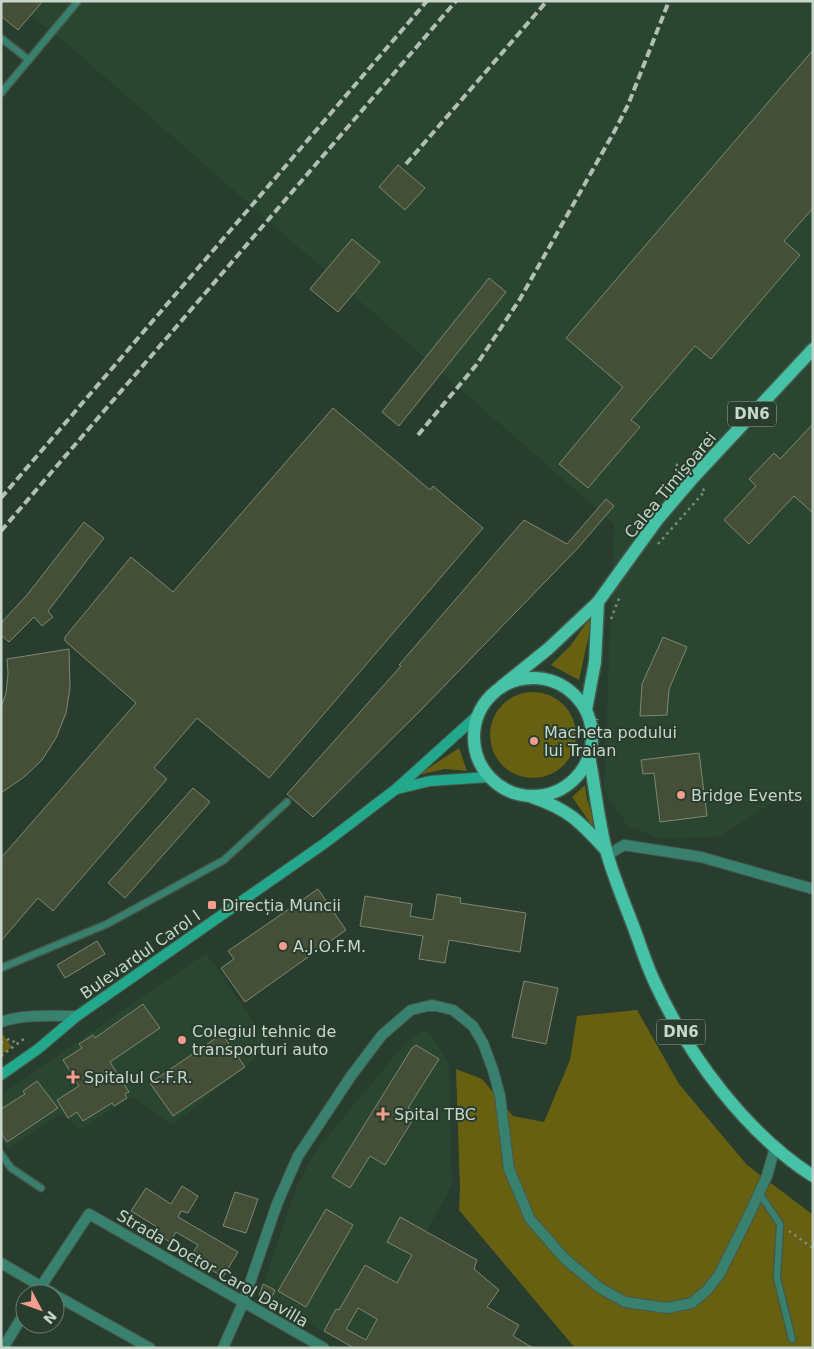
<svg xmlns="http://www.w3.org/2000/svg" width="814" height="1349" font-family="'DejaVu Sans',sans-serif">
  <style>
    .built { fill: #2a4631 }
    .green { fill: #686011 }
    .building { fill: #454f38; stroke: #7d886f; fill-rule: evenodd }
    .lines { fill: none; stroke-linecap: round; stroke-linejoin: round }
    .service-casing { stroke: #45594a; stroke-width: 9 }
    .minor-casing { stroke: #45594a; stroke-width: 12 }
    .tertiary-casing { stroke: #45594a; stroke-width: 12 }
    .secondary-casing { stroke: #45594a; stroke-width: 12 }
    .primary-casing { stroke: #45594a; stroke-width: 15 }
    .path { stroke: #7b8c7f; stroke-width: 2.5; stroke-dasharray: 2.5 4; stroke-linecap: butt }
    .service { stroke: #39816f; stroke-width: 6 }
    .minor { stroke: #39816f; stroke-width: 10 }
    .tertiary { stroke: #39816f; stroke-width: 10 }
    .secondary { stroke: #22a98d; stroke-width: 10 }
    .primary { stroke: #46c2a6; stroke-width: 12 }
    .rail { stroke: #b0beb4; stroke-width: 4; stroke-dasharray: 8 4; stroke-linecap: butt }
    .poi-dot { fill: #f49d8c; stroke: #283d2d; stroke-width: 2 }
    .labels { text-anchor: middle; stroke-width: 4; stroke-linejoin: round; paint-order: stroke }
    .shield { fill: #283d2d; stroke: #99a89c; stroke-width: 1 }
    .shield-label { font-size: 15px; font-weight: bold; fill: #c9d6cc }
    .street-label { font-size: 16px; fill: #c9d6cc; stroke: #283d2d }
    .poi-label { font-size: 16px; fill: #c9d6cc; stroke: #283d2d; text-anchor: start }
  </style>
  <rect width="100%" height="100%" fill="#283d2d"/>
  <g class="built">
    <path d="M13 1H813V801L771 804 718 837 658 838 628 826 604 791 614 524 65 42Z"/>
    <path d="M206 953 270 1046 173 1125 132 1097 80 1129 61 1114 8 1149 1 1139V1095Z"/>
    <path d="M422 1031 431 1034 449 1065 452 1185 362 1348H354L259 1296 297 1186 315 1152 406 1042Z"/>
  </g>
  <g class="green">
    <path d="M594 612 579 680 551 665 571 645Z"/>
    <circle cx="533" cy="735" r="43"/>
    <path d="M459 748 467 771 445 769 418 775Z"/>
    <path d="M585 785 587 799 598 834 572 797Z"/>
    <path d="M637 1010 679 1084 747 1165 813 1215V1348H575L459 1210 460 1189 456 1069 482 1079 513 1116 544 1122 570 1060 577 1016Z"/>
    <path d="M1 1032 12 1047 1 1055Z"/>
  </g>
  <g class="building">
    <path d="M1 1H43L18 30 1 16Z"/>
    <path d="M813 50V208L784 241 800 255 711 359 695 346 631 420 640 427 588 488 559 464 623 387 566 338Z"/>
    <path d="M398 165 425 188 405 210 379 187Z"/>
    <path d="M352 239 380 262 338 312 310 289Z"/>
    <path d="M489 278 506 292 399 426 382 412Z"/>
    <path d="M333 408 430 490 433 486 483 528 269 778 197 718 154 768 167 779 53 911 38 898 1 941V858L136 703 65 641V637L131 557 173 592Z"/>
    <path d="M813 424V513L794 496 749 544 724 520 756 486 749 479 774 453 780 459Z"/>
    <path d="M606 499 614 506 577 549 420 711 313 817 287 794 401 666 399 665 524 520 567 544Z"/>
    <path d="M84 522 104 538 48 611 53 617 42 626 34 617 9 642 1 635V623L27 595Z"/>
    <path d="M663 637 687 647 669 689 667 715 640 716 642 684Z"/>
    <path d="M69 649 70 688 66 713 56 738 42 760 24 777 1 793V708L6 693 8 674 7 659Z"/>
    <path d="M699 753 707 816 660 822 654 773 643 774 641 760Z"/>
    <path d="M193 788 210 802 125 898 108 883Z"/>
    <path d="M318 889 346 930 245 1002 221 968 234 959 228 951Z"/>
    <path d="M437 894 461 898 460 903 526 913 520 952 449 940 445 963 419 959 423 936 360 926 365 896 412 904 410 916 433 920Z"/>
    <path d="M97 941 105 954 65 978 57 965Z"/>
    <path d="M524 981 558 988 546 1044 512 1037Z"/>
    <path d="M143 1004 160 1028 110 1062 129 1092 125 1094 127 1098 114 1106 112 1103 83 1121 77 1112 68 1118 57 1100 79 1086 63 1060 82 1048 79 1044 93 1035 95 1038Z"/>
    <path d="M222 1034 245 1067 173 1116 150 1083Z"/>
    <path d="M416 1045 439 1059 408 1108 417 1113 385 1165 370 1156 350 1188 332 1177 412 1048Z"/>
    <path d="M37 1081 58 1108 7 1142 1 1133V1109L25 1094 23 1091Z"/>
    <path d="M182 1186 198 1196 188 1213 181 1211 178 1217 238 1252 223 1277 190 1257 198 1245 176 1232 170 1242 154 1232 157 1227 131 1211 146 1188 171 1204Z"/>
    <path d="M235 1192 258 1199 246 1233 223 1226Z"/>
    <path d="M326 1209 353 1225 306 1307 278 1291Z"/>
    <path d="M400 1217 477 1260 474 1269 499 1290 487 1307 519 1325 513 1336 533 1348H354L324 1331 336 1309 339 1310 365 1265 397 1283 412 1255 387 1242ZM358 1308 377 1319 366 1340 346 1329Z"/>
    <path d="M263 1284 275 1290 270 1301 259 1296Z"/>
  </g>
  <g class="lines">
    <defs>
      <g id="service">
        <path d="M1 38 29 60"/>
        <path d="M1 93 78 1"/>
        <path d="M1 968 107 924 224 860 287 802"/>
        <path d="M1 1154 11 1168 41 1188"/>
        <path d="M759 1193 780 1224 777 1278 792 1339"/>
      </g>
      <g id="minor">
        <path d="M608 855 624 845 701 857 813 889"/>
        <path d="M1 1263 54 1294"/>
        <path d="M36 1294 89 1214 324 1348"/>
        <path d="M55 1295 150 1348"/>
        <path d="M3 1348 25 1312"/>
        <path d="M223 1348 243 1303 277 1204 298 1156 351 1076 382 1035 411 1010 432 1005 453 1010 473 1026 483 1043 493 1070 500 1096 509 1169 530 1219 565 1259 600 1288 625 1302 667 1308 692 1303 707 1290 719 1275 748 1217 767 1176 775 1147"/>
      </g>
      <path id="tertiary" d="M1 1022C23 1014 54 1016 77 1016"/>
      <g id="secondary">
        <path d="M397 789 430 781 489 777"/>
        <path d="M1 1075 38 1049 77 1016 325 843 396 789 478 715"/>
      </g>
      <g id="primary">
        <circle cx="533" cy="737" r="59"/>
        <path d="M502 686 548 649 598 602 657 520 692 479 813 349"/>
        <path d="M586 710 595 662 598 602"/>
        <path d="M589 756C595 787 598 819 606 850 613 876 624 902 634 928 641 947 647 967 656 985 689 1056 746 1133 813 1176"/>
        <path d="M532 797C570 810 580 822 606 850"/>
      </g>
    </defs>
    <use href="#service" class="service-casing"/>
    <use href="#minor" class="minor-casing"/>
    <use href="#tertiary" class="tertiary-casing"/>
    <use href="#secondary" class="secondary-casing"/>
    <use href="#primary" class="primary-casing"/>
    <g class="path">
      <path d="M676 464 682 470"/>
      <path d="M658 544 705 491 701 487"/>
      <path d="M611 619 620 596"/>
      <path d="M596 746 598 733 597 719"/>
      <path d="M1 1043 9 1039 18 1044"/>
      <path d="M1 1056 25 1038"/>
      <path d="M789 1231 813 1248"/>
    </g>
    <use href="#service" class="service"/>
    <use href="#minor" class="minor"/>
    <use href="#tertiary" class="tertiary"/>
    <use href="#secondary" class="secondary"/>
    <use href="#primary" class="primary"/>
    <g class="rail">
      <path d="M406 164 547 1"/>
      <path d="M418 435 477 364 520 299 614 132 628 105 669 1"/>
      <path d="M1 498 427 1"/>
      <path d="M1 531 456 1"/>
    </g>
  </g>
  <g class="poi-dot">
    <circle cx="534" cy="741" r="5"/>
    <circle cx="681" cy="795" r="5"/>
    <rect x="207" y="900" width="10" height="10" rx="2.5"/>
    <circle cx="283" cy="946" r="5"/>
    <circle cx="182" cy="1040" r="5"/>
    <path d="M70.5 1069.5h5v5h5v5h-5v5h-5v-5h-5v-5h5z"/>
    <path d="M380.5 1106.5h5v5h5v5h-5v5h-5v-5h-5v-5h5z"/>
  </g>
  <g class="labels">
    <g class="shield">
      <rect x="728" y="401.5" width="48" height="25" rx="4"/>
      <rect x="657" y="1019.5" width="48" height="25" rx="4"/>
    </g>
    <g class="shield-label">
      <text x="752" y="419">DN6</text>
      <text x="681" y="1037">DN6</text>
    </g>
    <g class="street-label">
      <text transform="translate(670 485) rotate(-50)" y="6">Calea Timișoarei</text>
      <text transform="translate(140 954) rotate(-35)" y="6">Bulevardul Carol I</text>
      <text transform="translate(213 1268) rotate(30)" y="6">Strada Doctor Carol Davilla</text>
    </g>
    <g class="poi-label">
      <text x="544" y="738">Macheta podului<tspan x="544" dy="18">lui Traian</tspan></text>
      <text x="691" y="801">Bridge Events</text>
      <text x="222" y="911">Direcția Muncii</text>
      <text x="293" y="952">A.J.O.F.M.</text>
      <text x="192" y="1037">Colegiul tehnic de<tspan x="192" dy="18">transporturi auto</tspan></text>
      <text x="84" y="1083">Spitalul C.F.R.</text>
      <text x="394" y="1120">Spital TBC</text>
    </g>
  </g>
  <rect width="814" height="1349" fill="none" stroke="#c9d6cc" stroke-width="5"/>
  <g transform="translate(40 1309) rotate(131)"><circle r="24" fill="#283d2d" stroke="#687a6d"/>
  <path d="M0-4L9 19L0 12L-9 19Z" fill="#f49d8c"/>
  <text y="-8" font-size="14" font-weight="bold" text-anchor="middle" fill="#c9d6cc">N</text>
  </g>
</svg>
